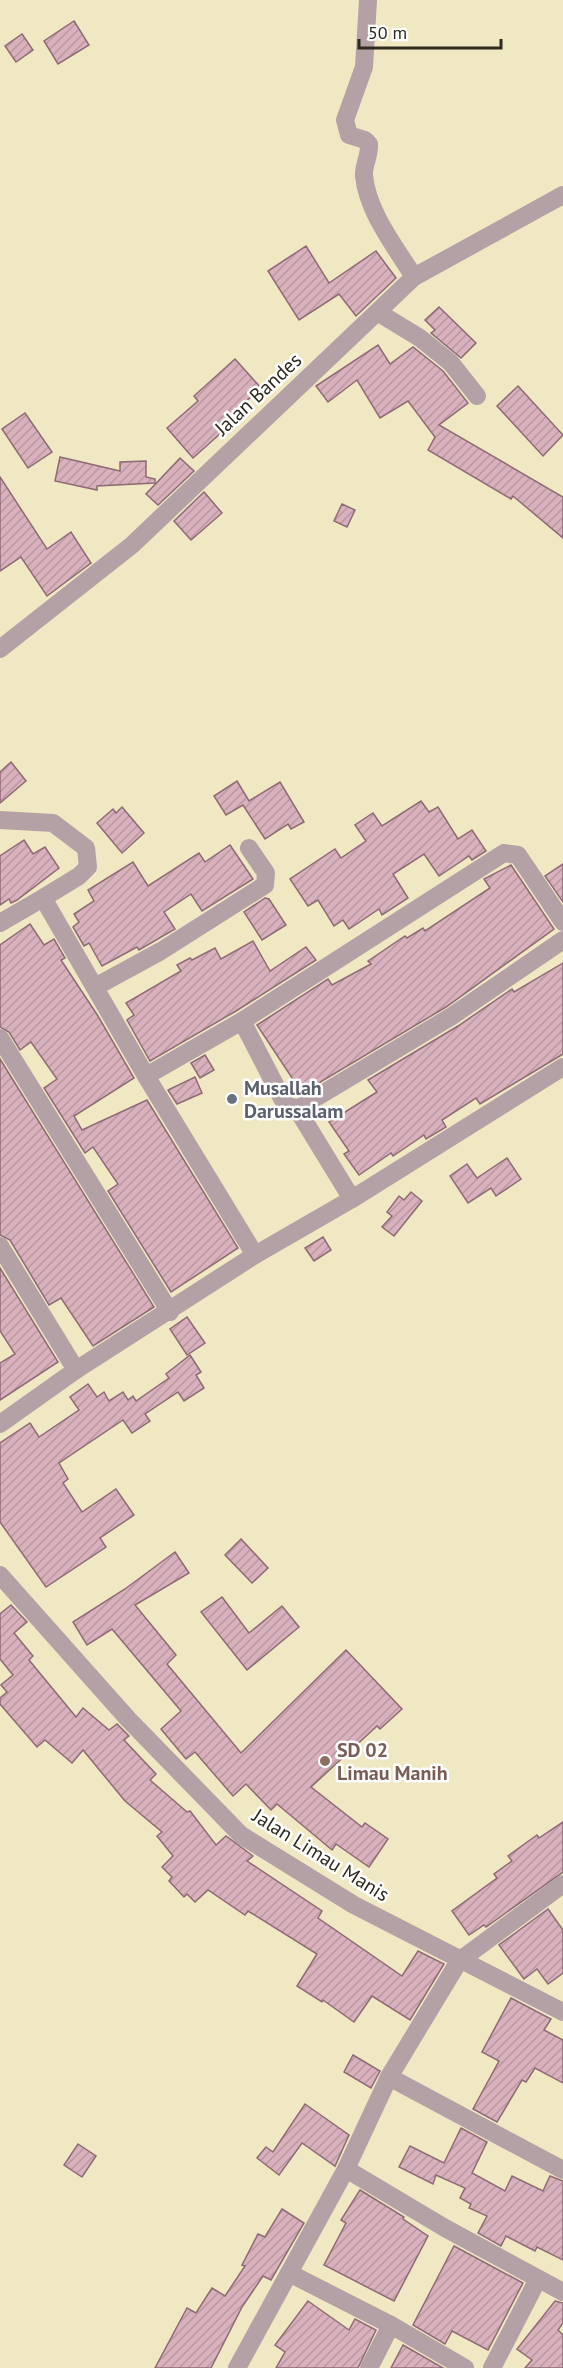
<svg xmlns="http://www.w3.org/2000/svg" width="563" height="2368" font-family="'PT Sans',sans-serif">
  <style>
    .building { fill: url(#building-hatch); stroke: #8e6a75; stroke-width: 1.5 }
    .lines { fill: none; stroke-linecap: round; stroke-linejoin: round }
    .minor { stroke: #b3a1a5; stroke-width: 18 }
    .worship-dot { fill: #6b7280; stroke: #fff; stroke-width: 2 }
    .education-dot { fill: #8d6e63; stroke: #fff; stroke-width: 2 }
    .labels { text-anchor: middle; stroke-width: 5; stroke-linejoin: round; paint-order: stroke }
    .street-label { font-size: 20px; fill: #2e2a1c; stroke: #fff }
    .worship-label { font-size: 20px; font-weight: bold; fill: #5b616d; stroke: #fff; text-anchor: start }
    .education-label { font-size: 20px; font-weight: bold; fill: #785e54; stroke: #fff; text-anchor: start }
  </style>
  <defs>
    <pattern id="building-hatch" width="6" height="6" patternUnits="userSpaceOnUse" patternTransform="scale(1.5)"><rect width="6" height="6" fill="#d8b1bc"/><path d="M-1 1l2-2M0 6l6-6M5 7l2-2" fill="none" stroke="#ba98a1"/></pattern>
  </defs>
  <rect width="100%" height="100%" fill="#f0e7c3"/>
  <g class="building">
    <path d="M74 21 89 45 58 64 44 41Z"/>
    <path d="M22 34 33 50 16 62 5 46Z"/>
    <path d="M306 246 329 283 376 251 396 278 356 316 339 294 299 320 268 271Z"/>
    <path d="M439 307 476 343 461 358 431 333 435 330 425 320Z"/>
    <path d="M378 345 390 364 413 347 443 371 468 403 439 425 563 497V538L513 496 511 499 428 450 435 437 408 401 380 418 357 380 328 402 316 386Z"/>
    <path d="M235 359 261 388 217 427 222 432 193 458 167 428 198 401 194 396Z"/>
    <path d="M518 386 563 435 543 456 497 406Z"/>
    <path d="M25 413 52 452 28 468 2 429Z"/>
    <path d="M60 457 120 471V462L146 461V477L155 479V483L97 486V490L55 481Z"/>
    <path d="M180 458 194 471 158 505 146 494Z"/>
    <path d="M0 477 47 549 71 532 91 563 47 596 21 557 0 571Z"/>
    <path d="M204 492 222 513 191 540 174 521Z"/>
    <path d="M342 504 355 510 347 527 334 521Z"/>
    <path d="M11 762 26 781 0 803V772Z"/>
    <path d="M237 781 249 801 280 782 304 822 291 829 288 824 265 839 243 805 226 815 214 796Z"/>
    <path d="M421 801 429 812 438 807 458 839 472 830 486 851 472 860 469 856 439 876 424 854 393 874 408 898 382 915 379 909 349 929 343 920 334 926 318 900 308 906 290 879 335 849 341 858 366 841 355 825 373 813 382 826Z"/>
    <path d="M122 807 144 833 122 853 97 823 113 809 116 813Z"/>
    <path d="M24 840 33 854 45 847 59 868 17 900 11 903 9 899 0 905V856Z"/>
    <path d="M230 845 253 879 202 911 191 894 164 912 175 929 139 950 137 947 102 966 89 943 84 946 73 927 79 922 74 914 94 901 88 890 133 862 148 886 199 853 205 862Z"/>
    <path d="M563 864V902L545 876Z"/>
    <path d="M511 865 554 929 446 1007 302 1093 257 1025 328 979 332 985 371 964 368 961 405 936 407 938 423 928 425 931 490 888 484 879Z"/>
    <path d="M265 898 269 899 286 925 262 940 244 912Z"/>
    <path d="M30 924 44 945 54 939 65 958 61 960 98 1016 134 1078 74 1116 82 1130 147 1100 238 1248 171 1292 108 1191 118 1184 93 1147 85 1153 44 1088 57 1079 31 1042 20 1050 9 1032 0 1027V945Z"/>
    <path d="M253 941 270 971 306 947 316 960 236 1011 150 1061 127 1020 134 1015 126 1003 181 971 177 965 190 958 192 960 215 948 221 959Z"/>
    <path d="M563 963V1054L480 1104 476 1098 442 1120 446 1127 426 1139 424 1135 393 1156 391 1153 359 1175 344 1154 349 1151 329 1122 377 1092 368 1080 458 1026 512 989 514 992Z"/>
    <path d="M205 1055 214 1070 200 1078 191 1063Z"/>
    <path d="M0 1059 154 1307 93 1346 61 1298 49 1305 10 1240 0 1235Z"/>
    <path d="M195 1077 202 1093 177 1104 168 1090Z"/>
    <path d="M507 1158 521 1179 496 1196 491 1188 468 1203 450 1176 467 1164 477 1178Z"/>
    <path d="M411 1192 422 1201 394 1236 382 1227 392 1216 387 1212 399 1196 404 1200Z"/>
    <path d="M323 1237 331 1250 314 1261 305 1248Z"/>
    <path d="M0 1268 58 1362 0 1400V1363L15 1354 0 1331Z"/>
    <path d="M187 1317 205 1343 187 1355 170 1329Z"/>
    <path d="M190 1355 201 1372 196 1375 204 1388 184 1401 178 1392 145 1414 150 1421 132 1433 123 1420 59 1463 68 1479 63 1483 82 1512 116 1489 134 1515 100 1538 106 1547 46 1587 0 1522V1443L30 1423 39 1437 79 1410 70 1397 88 1384 97 1397 104 1392 109 1401 123 1392 128 1400 133 1396 136 1401 169 1378 166 1374Z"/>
    <path d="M241 1539 268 1568 252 1583 225 1555Z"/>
    <path d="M175 1552 189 1573 135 1605 176 1655 167 1664 241 1753 346 1650 402 1709 380 1729 377 1726 311 1787 362 1827 365 1823 388 1839 369 1867 336 1844 332 1850 277 1804 271 1810 246 1784 233 1796 195 1752 186 1759 161 1729 181 1711 112 1629 87 1645 73 1622 125 1589Z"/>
    <path d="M222 1597 249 1633 282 1606 299 1627 247 1670 201 1612Z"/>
    <path d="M11 1605 27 1622 14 1633 33 1656 29 1660 76 1717 83 1708 109 1730 117 1724 129 1736 124 1740 156 1774 150 1780 187 1812 190 1811 216 1845 226 1836 253 1856 247 1861 322 1911 318 1918 402 1976 418 1951 444 1964 410 2020 372 1996 354 2022 323 2000 322 2002 297 1986 317 1954 248 1911 245 1915 208 1890 195 1902 187 1894 184 1897 169 1881 172 1877 162 1867 173 1856 157 1836 162 1832 125 1801 83 1750 72 1763 45 1740 37 1747 0 1704V1698L7 1692 1 1685 13 1675 0 1659V1614Z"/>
    <path d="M563 1822V1872L486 1927 484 1925 469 1935 452 1911 497 1878 494 1874 512 1861 508 1856 537 1835 539 1838Z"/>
    <path d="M548 1909 563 1930V1973L548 1984 537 1969 524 1979 499 1945Z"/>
    <path d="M511 1998 551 2019 544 2030 563 2040V2083L535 2068 526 2082 522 2080 497 2122 473 2109 499 2061 482 2052Z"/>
    <path d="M353 2055 380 2071 371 2088 344 2072Z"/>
    <path d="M305 2104 349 2135 335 2166 302 2143 279 2175 257 2158 266 2147 273 2152Z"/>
    <path d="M461 2128 487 2142 472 2173 505 2191 512 2176 543 2191 550 2176 563 2181V2260L537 2247 535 2251 506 2236 501 2246 478 2233 487 2216 469 2208 471 2204 460 2198 465 2188 436 2175 433 2184 399 2167 410 2146 444 2163Z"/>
    <path d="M78 2144 96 2156 82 2177 64 2165Z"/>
    <path d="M360 2190 404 2217 403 2219 428 2236 394 2301 324 2265 346 2223 341 2220Z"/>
    <path d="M282 2209 304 2223 271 2280 263 2276 242 2307 211 2368H155L187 2308 196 2313 212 2288 225 2296 245 2266 242 2265 258 2234 265 2237Z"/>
    <path d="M454 2246 523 2283 488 2350 452 2331 445 2344 413 2325Z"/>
    <path d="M308 2301 349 2330 355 2319 376 2330 358 2368H276L285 2352 275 2345Z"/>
    <path d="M555 2301 563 2303V2323L558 2330 563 2335V2368H525L532 2360 517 2349Z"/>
    <path d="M403 2345 443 2368H391Z"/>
  </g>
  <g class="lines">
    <g class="minor">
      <path d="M368 0 364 67 345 120 349 135 365 140 369 144C370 155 363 166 364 176 368 213 395 246 414 277"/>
      <path d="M379 313 420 338 451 363 477 396"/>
      <path d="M0 649 132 545 414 277 563 195"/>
      <path d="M0 820 53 823 86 848 88 867 79 876 43 898 146 1076"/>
      <path d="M0 923 43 898"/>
      <path d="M95 987 161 951 265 885 266 873 249 848"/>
      <path d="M242 1021 285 1104 297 1109 452 1016 563 940"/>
      <path d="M0 1038 170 1312"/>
      <path d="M297 1109 352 1199"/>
      <path d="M0 1246 76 1370"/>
      <path d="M255 1255 146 1076 242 1021 504 853 518 855 563 922"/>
      <path d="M0 1424 76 1370 255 1255 352 1199 563 1067"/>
      <path d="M0 1575 128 1719 241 1835 354 1905 563 2012"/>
      <path d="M389 2077 459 1961 563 1884"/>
      <path d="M346 2169 445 2228 563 2292"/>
      <path d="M289 2273 391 2325"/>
      <path d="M237 2368 346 2169 389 2077 563 2170"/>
      <path d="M369 2368 391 2325 465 2368"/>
      <path d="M492 2368 538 2279"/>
    </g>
  </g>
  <circle class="worship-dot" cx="232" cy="1099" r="6"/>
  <circle class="education-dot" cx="325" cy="1761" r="6"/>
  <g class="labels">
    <g class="street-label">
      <text transform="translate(258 394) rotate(-43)" y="7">Jalan Bandes</text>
      <text transform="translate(321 1855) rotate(32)" y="7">Jalan Limau Manis</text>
    </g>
    <g class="worship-label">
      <text x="244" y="1095">Musallah<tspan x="244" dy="23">Darussalam</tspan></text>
    </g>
    <g class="education-label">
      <text x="337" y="1757">SD 02<tspan x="337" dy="23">Limau Manih</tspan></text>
    </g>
  </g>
  <path d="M359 39v9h142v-9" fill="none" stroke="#2e2a1c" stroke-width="3"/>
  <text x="368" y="39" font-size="18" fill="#2e2a1c" stroke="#ffffff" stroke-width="4.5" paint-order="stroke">50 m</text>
</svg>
